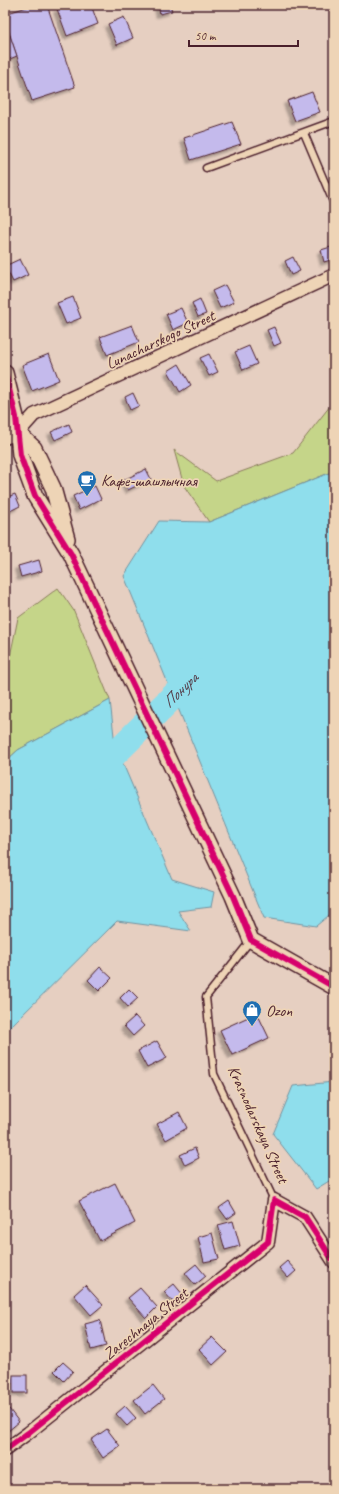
<svg xmlns="http://www.w3.org/2000/svg" width="339" height="1494" font-family="Caveat,sans-serif">
  <style>
    .green { fill: #c5d589; stroke: #887a5a }
    .water { fill: #8fdeec; stroke: #73929f }
    .lines { fill: none; stroke-linecap: round; stroke-linejoin: round }
    .river { stroke: #8fdeec; stroke-width: 26 }
    .building { fill: #c4baec; stroke: #4a1f2b; filter: url(#shadow) }
    .service-casing { stroke: #4a1f2b; stroke-width: 9 }
    .minor-casing { stroke: #4a1f2b; stroke-width: 15 }
    .tertiary-casing { stroke: #4a1f2b; stroke-width: 18 }
    .service { stroke: #eed4b6; stroke-width: 6 }
    .minor { stroke: #eed4b6; stroke-width: 12 }
    .tertiary { stroke: #eed4b6; stroke-width: 15 }
    .cycleway-casing { stroke: #eed4b6; stroke-width: 8 }
    .cycleway { stroke: #d6006c; stroke-width: 6 }
    .labels { text-anchor: middle; stroke-width: 3.5; stroke-linejoin: round; paint-order: stroke }
    .street-label { font-size: 16px; fill: #4a1f2b; stroke: #eed4b6 }
    .poi-label { font-size: 16px; fill: #4a1f2b; stroke: #eed4b6; text-anchor: start }
    .water-label { font-size: 17px; font-style: italic; fill: #543c48; stroke: #eed4b6 }
  </style>
  <defs>
    <filter id="shadow"><feDropShadow dx="-3.5" dy="3.5" stdDeviation="1" flood-color="#0004"/></filter>
  </defs>
  <rect width="100%" height="100%" fill="#e6cfc1"/>
  <filter id="ink" filterUnits="userSpaceOnUse"><feTurbulence type="fractalNoise" baseFrequency=".025" numOctaves="2"/><feDisplacementMap in="SourceGraphic" scale="8" xChannelSelector="R" yChannelSelector="G"/><feConvolveMatrix kernelMatrix="1 2 1 2 8 2 1 2 1" color-interpolation-filters="sRGB"/></filter>
  <g filter="url(#ink)">
    <g class="green">
      <path d="M334 401V471L209 522 184 486 174 450 216 481 293 453Z"/>
      <path d="M58 588 74 611 110 700 18 750 5 762V681L18 618Z"/>
    </g>
    <g class="water">
      <path d="M334 471V911L316 926 264 918 124 576 159 521 209 522Z"/>
      <path d="M110 700 115 745 172 879 214 892 211 907 178 911 191 931 117 921 5 1032V762L18 750Z"/>
      <path d="M334 1082V1178L316 1189 273 1134 293 1086Z"/>
    </g>
    <g class="lines">
      <path class="river" id="s1" d="M92 776 198 672"/>
    </g>
    <g class="building">
      <path d="M33 5H47L75 87 32 101 5 21V14Z"/>
      <path d="M68 5H91L98 24 67 36 57 9Z"/>
      <path d="M158 5H170L172 11 160 14Z"/>
      <path d="M124 17 133 38 117 45 108 24Z"/>
      <path d="M5 21 17 56 5 61Z"/>
      <path d="M312 92 320 112 295 121 287 101Z"/>
      <path d="M232 122 241 144 191 160 184 138Z"/>
      <path d="M334 246V259L324 262 321 250Z"/>
      <path d="M293 257 300 271 291 275 285 261Z"/>
      <path d="M20 259 28 275 13 282 5 266Z"/>
      <path d="M225 285 234 302 220 308 212 291Z"/>
      <path d="M73 297 81 318 66 324 57 303Z"/>
      <path d="M200 299 206 314 198 317 192 303Z"/>
      <path d="M181 308 188 323 173 330 166 314Z"/>
      <path d="M132 325 139 342 107 355 100 337Z"/>
      <path d="M274 327 281 343 274 346 267 330Z"/>
      <path d="M249 346 257 364 243 370 235 352Z"/>
      <path d="M49 354 59 380 32 391 22 365Z"/>
      <path d="M209 354 218 372 209 376 200 358Z"/>
      <path d="M179 364 191 385 180 392 168 371Z"/>
      <path d="M133 393 139 406 130 410 125 397Z"/>
      <path d="M69 424 72 432 55 440 51 432Z"/>
      <path d="M146 469 151 479 128 490 124 480Z"/>
      <path d="M95 486 101 499 79 510 73 496Z"/>
      <path d="M15 494 20 506 8 512 5 506V498Z"/>
      <path d="M39 560 42 571 21 577 18 566Z"/>
      <path d="M100 967 112 978 99 991 88 980Z"/>
      <path d="M129 989 138 998 128 1007 120 998Z"/>
      <path d="M257 1013 269 1038 232 1055 220 1030Z"/>
      <path d="M135 1016 144 1026 133 1036 124 1026Z"/>
      <path d="M157 1041 167 1058 147 1068 138 1051Z"/>
      <path d="M179 1112 187 1128 166 1140 157 1124Z"/>
      <path d="M195 1148 199 1158 185 1165 180 1155Z"/>
      <path d="M115 1183 135 1223 100 1241 79 1201Z"/>
      <path d="M229 1201 236 1213 227 1219 219 1208Z"/>
      <path d="M233 1221 240 1246 225 1250 218 1225Z"/>
      <path d="M212 1233 219 1259 204 1262 198 1237Z"/>
      <path d="M287 1261 296 1271 288 1278 279 1268Z"/>
      <path d="M196 1264 206 1276 195 1285 185 1273Z"/>
      <path d="M174 1284 184 1296 175 1304 164 1292Z"/>
      <path d="M85 1285 103 1305 91 1315 74 1295Z"/>
      <path d="M140 1288 157 1307 146 1318 128 1298Z"/>
      <path d="M100 1320 106 1346 91 1350 85 1324Z"/>
      <path d="M212 1337 227 1352 213 1365 199 1349Z"/>
      <path d="M63 1362 73 1371 64 1381 54 1371Z"/>
      <rect x="13" y="1375" width="14" height="18"/>
      <path d="M153 1385 164 1399 145 1414 134 1400Z"/>
      <path d="M6 1405 19 1422 8 1431 5 1427Z"/>
      <path d="M125 1406 136 1418 127 1426 116 1414Z"/>
      <path d="M107 1429 120 1446 103 1458 91 1440Z"/>
    </g>
    <g class="lines">
      <defs>
        <g id="service">
          <path d="M304 133 334 204"/>
          <path d="M206 168 334 121"/>
          <path d="M251 940 206 997 214 1074 274 1200"/>
        </g>
        <g id="minor">
          <path d="M5 438 18 433 34 415 334 275"/>
          <path d="M5 1450 28 1433 268 1242 274 1200 305 1217 334 1262"/>
        </g>
        <g id="tertiary">
          <path d="M5 373 16 417 20 455 35 496 71 554 233 896 251 940 334 987"/>
          <path d="M18 433 34 448 53 488 67 539"/>
        </g>
      </defs>
      <use href="#service" class="service-casing"/>
      <use href="#minor" class="minor-casing"/>
      <use href="#tertiary" class="tertiary-casing"/>
      <use href="#service" class="service"/>
      <use href="#minor" class="minor"/>
      <use href="#tertiary" class="tertiary"/>
      <defs>
        <g id="cycleway">
          <path d="M5 373 16 417 20 455 35 496 71 554 233 896 251 940 334 987"/>
          <path d="M5 1450 28 1433 268 1242 274 1200 305 1217 334 1262"/>
        </g>
      </defs>
      <use href="#cycleway" class="cycleway-casing"/>
      <use href="#cycleway" class="cycleway"/>
    </g>
  </g>
  <defs>
    <symbol id="cafe-pin" viewBox="-11 -11 22 30"><path d="M0 17L-7.5 6A9.5 9.5 0 1 1 7.5 6Z" fill="#1f6fb2" stroke="#eed4b6"/><path d="M-5.5-4.5H6V0H3Q3 3.5 0 3.5H-2.5Q-5.5 3.5-5.5 0ZM3-3.2v2h1.7v-2ZM-6 4.5H4V6H-6Z" fill="#fff"/></symbol>
    <symbol id="shop-pin" viewBox="-11 -11 22 30"><path d="M0 17L-7.5 6A9.5 9.5 0 1 1 7.5 6Z" fill="#1f6fb2" stroke="#eed4b6"/><path d="M-5-2.5h2.3a2.7 3.5 0 0 1 5.4 0H5L5.5 6h-11ZM-1.5-2.5h3a1.5 2.3 0 0 0-3 0Z" fill="#fff"/></symbol>
  </defs>
  <g fill-rule="evenodd">
    <use href="#cafe-pin" x="76" y="469" width="22" height="30"/>
    <use href="#shop-pin" x="241" y="999" width="22" height="30"/>
  </g>
  <g class="labels">
    <g class="street-label">
      <text transform="translate(160 339) rotate(-25)" y="6">Lunacharskogo Street</text>
      <text transform="translate(259 1124) rotate(66)" y="6">Krasnodarskaya Street</text>
      <text transform="translate(145 1323) rotate(-39)" y="6">Zarechnaya Street</text>
    </g>
    <g class="poi-label">
      <text x="101" y="486">Кафе-шашлычная</text>
      <text x="266" y="1016">Ozon</text>
    </g>
    <g class="water-label">
      <text dy="6" stroke="none"><textPath href="#s1" startOffset="123">Понура</textPath></text>
    </g>
  </g>
  <rect width="339" height="1494" fill="none" stroke="#eed4b6" stroke-width="20"/>
  <rect x="10" y="10" width="319" height="1474" fill="none" stroke="#4a1f2b" stroke-width="1.5" filter="url(#ink)"/>
  <path d="M189 40v6h109v-6" fill="none" stroke="#4a1f2b" stroke-width="2"/>
  <text x="195" y="40" font-size="12" fill="#4a1f2b" stroke="#eed4b6" stroke-width="3" paint-order="stroke">50 m</text>
</svg>
